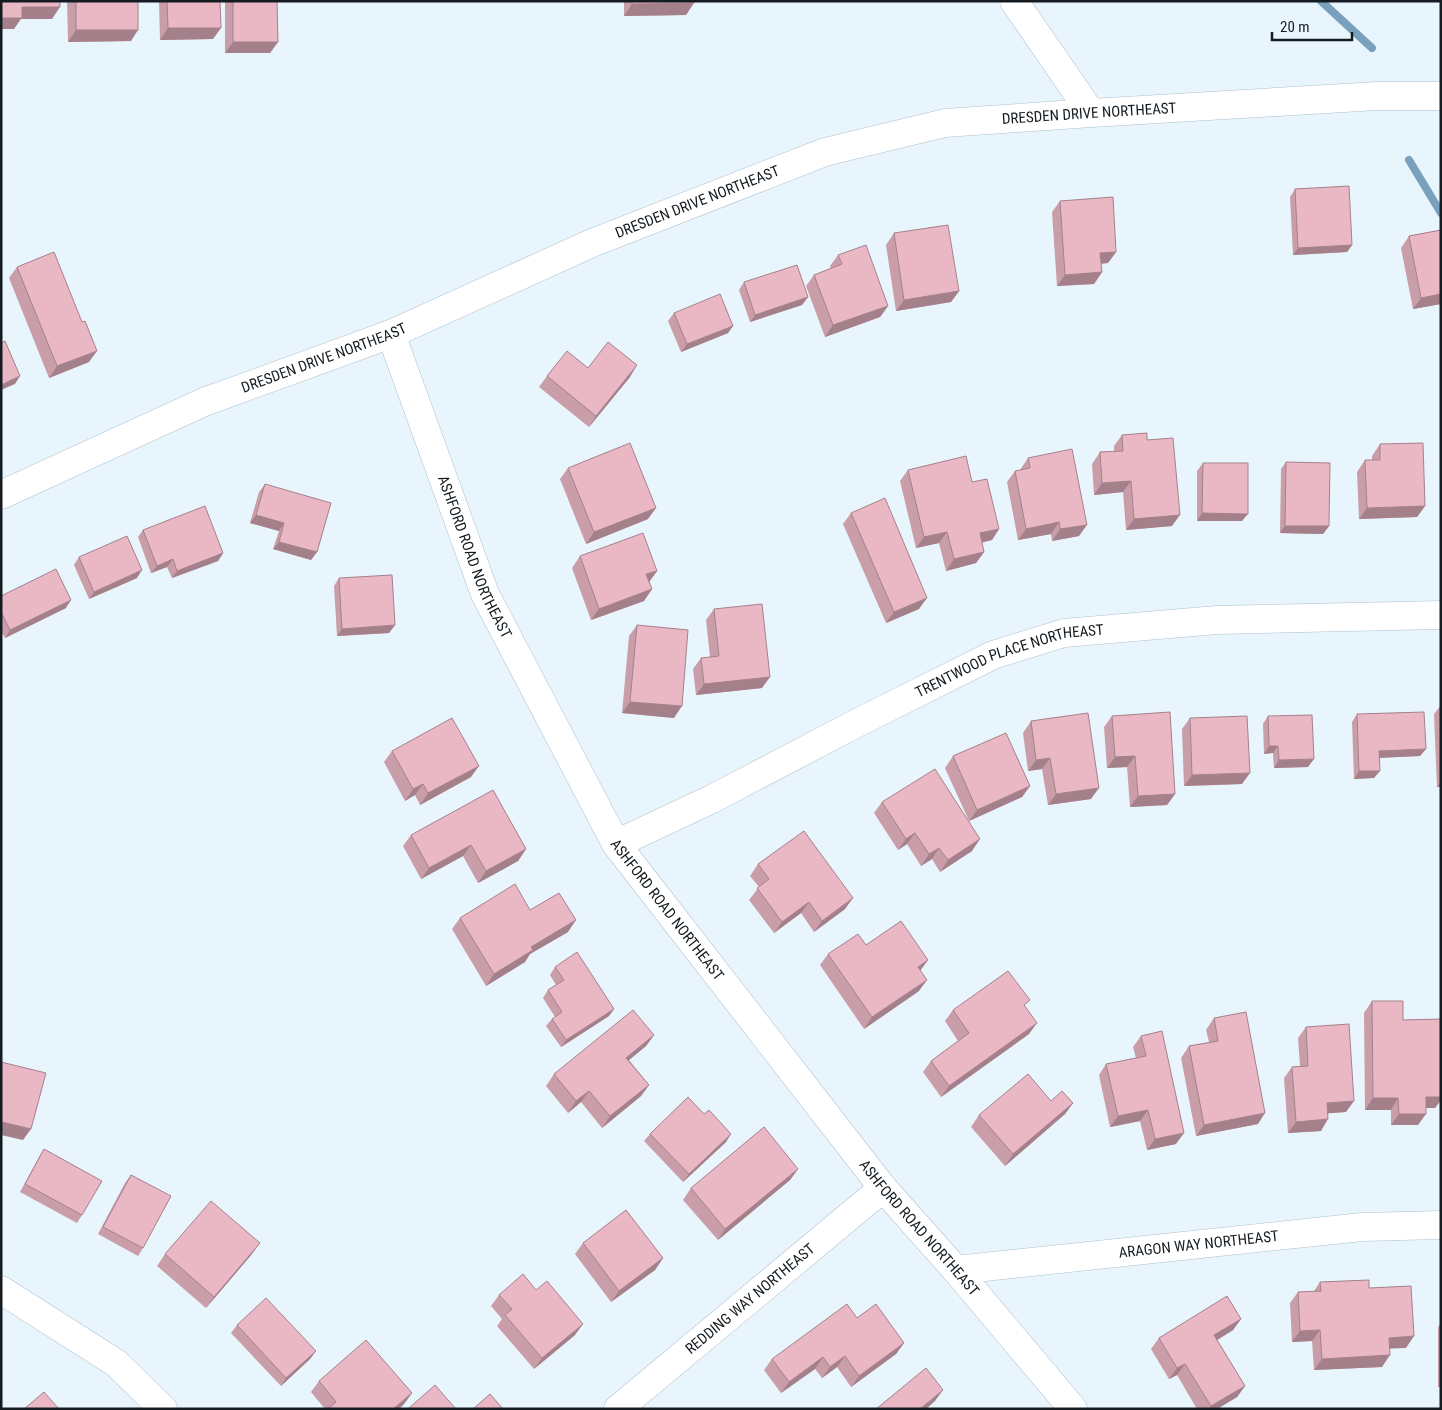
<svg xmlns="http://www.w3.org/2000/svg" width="1442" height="1410" font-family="'Roboto Condensed',sans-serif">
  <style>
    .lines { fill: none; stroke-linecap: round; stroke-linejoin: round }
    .stream { stroke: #79a1bd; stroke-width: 8 }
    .minor-casing { stroke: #aec1cf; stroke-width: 29 }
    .minor { stroke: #fff; stroke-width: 28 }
    .wall { fill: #c99ea9 }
    .shaded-wall { fill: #a4818a }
    .building { fill: #eab8c5; stroke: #a4818a }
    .labels { text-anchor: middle; stroke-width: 4; stroke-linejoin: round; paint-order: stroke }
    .street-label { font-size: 15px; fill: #151c21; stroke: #e9f5fd }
  </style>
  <rect width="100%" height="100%" fill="#e9f5fd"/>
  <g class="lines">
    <g class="stream">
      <path d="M1321 1 1372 48"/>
      <path d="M1409 160 1441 213"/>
    </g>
    <defs>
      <g id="minor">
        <path d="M1014 1 1091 113"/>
        <path id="s1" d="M391 334 485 594 616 844 883 1188 956 1270 1073 1409"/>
        <path id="s2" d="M1 495 204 402 391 334 592 243 825 152 945 123 1091 113 1377 96H1441"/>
        <path id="s3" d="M616 844 712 799 857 723 993 655 1064 633 1217 620 1441 615"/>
        <path id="s4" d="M956 1270 1362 1227 1441 1225"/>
        <path d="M1 1290 116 1363 163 1409"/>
        <path id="s5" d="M618 1409 883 1188"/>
      </g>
    </defs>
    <use href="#minor" class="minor-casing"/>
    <use href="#minor" class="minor"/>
  </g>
  <g class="wall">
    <path d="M67 1H138L131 41 68 42Z"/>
    <path d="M159 1H220L213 39 160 40Z"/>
    <path d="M225 1H277L278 42 270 53H225Z"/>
    <path d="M624 1H694L686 15 624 16Z"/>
    <path d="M1295 189 1352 245 1347 252 1293 255 1290 197Z"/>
    <path d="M1060 201 1116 252 1108 263 1101 264 1102 272 1094 284 1057 286 1052 212Z"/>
    <path d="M1441 230V304L1413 309 1401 248 1409 236Z"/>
    <path d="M894 233 959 291 951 302 896 311 886 245Z"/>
    <path d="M838 255 888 306 880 317 825 337 806 286 814 275 831 268 830 266Z"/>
    <path d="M17 267 89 362 49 378 9 278Z"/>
    <path d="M744 282 808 297 802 305 750 322 739 290Z"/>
    <path d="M674 313 733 326 728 333 681 352 668 321Z"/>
    <path d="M547 376 630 377 589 427 539 387Z"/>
    <path d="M1122 435 1147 440 1172 526 1126 530 1123 492 1094 495 1092 464 1100 452 1114 451V446Z"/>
    <path d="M1380 444 1425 506 1417 517 1359 519 1357 472 1365 460H1372V456Z"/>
    <path d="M1028 458 1079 536 1052 541 1051 534 1018 540 1007 482 1015 471 1020 470Z"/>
    <path d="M1286 462 1329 526 1323 534 1280 533 1281 469Z"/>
    <path d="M1203 463 1242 521H1197V471Z"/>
    <path d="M568 468 648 519 586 544 560 479Z"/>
    <path d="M908 470 972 482 999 529 992 540 982 542 984 552 976 563 946 571 939 543 916 548 900 481Z"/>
    <path d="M265 484 317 552 311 560 273 549 279 531 250 523 259 492Z"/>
    <path d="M851 513 919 609 886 623 843 524Z"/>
    <path d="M143 530 223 553 218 561 172 578 167 567 151 573 138 537Z"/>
    <path d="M580 556 657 571 649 582 652 589 644 601 591 620 572 568Z"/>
    <path d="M79 557 137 578 89 599 74 565Z"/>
    <path d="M339 578 395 625 389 633 337 636 334 586Z"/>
    <path d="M1 596 66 608 5 638 1 631Z"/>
    <path d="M714 609 762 688 696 695 693 669 701 658 710 657 706 620Z"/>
    <path d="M637 625 674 718 622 713 629 636Z"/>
    <path d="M1441 705V787H1437L1434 714Z"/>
    <path d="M1357 714 1426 749 1420 756 1379 758 1374 778 1354 779 1352 722Z"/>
    <path d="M1112 716 1175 794 1167 805 1130 807 1127 767 1107 768 1104 727Z"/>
    <path d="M1268 716 1308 767 1274 768 1273 753 1264 754 1263 724Z"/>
    <path d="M1190 718 1242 784 1184 786 1182 729Z"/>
    <path d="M1031 721 1091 799 1048 805 1042 769 1028 771 1023 733Z"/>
    <path d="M392 751 471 777 420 805 415 795 405 801 384 762Z"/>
    <path d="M953 756 1030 786 1022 797 969 821 945 768Z"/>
    <path d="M882 802 972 851 940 872 932 859 921 866 907 844 898 850 874 813Z"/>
    <path d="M411 835 526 849 518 861 478 883 463 856 421 879 403 846Z"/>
    <path d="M758 864 845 909 814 932 801 913 774 933 749 900 759 887 750 876Z"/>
    <path d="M530 910 568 932 530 954 525 962 486 986 452 929 460 918Z"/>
    <path d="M866 945 921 971 919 991 864 1029 820 965 828 954Z"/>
    <path d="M555 967 614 1009 609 1016 561 1047 546 1026 552 1019 555 1017 543 998 548 990 556 985 550 975Z"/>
    <path d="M1372 1001 1403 1020 1441 1019V1100L1435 1108H1426L1418 1125H1391V1110H1365L1364 1013Z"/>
    <path d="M1025 1007 1029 1034 941 1097 923 1072 931 1061 958 1041 945 1021 953 1010Z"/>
    <path d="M1214 1018 1258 1124 1196 1136 1181 1058 1189 1046 1209 1042 1206 1030Z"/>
    <path d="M1306 1027 1346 1112 1328 1113 1321 1131 1288 1133 1284 1078 1292 1067 1300 1066 1298 1038Z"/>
    <path d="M654 1035 646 1046 629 1060 649 1085 641 1096 602 1128 581 1102 568 1113 546 1086 554 1074Z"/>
    <path d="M1141 1036 1176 1144 1147 1150 1140 1121 1110 1127 1099 1075 1106 1064 1136 1058 1133 1047Z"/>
    <path d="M1051 1101 1073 1103 1065 1114 1005 1166 971 1127 979 1115Z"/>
    <path d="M704 1114 726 1142 683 1182 644 1141 650 1134Z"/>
    <path d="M44 1149 82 1215 77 1223 20 1192 39 1157Z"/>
    <path d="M798 1169 790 1180 718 1240 683 1200 691 1188Z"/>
    <path d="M131 1175 143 1248 138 1256 98 1234 125 1183Z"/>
    <path d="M583 1243 663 1258 655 1270 611 1302 575 1254Z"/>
    <path d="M165 1254H252L206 1308 157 1266Z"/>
    <path d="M1320 1282 1369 1288 1406 1348H1389L1382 1367 1314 1370 1312 1341 1292 1342 1290 1303 1298 1292 1314 1291Z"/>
    <path d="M536 1290 575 1335 534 1369 497 1326 502 1319 491 1306 499 1295Z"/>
    <path d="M857 1318 904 1343 896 1354 851 1387 837 1367 822 1378 815 1369 781 1393 764 1370 772 1359Z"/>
    <path d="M1241 1319 1233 1330 1217 1340 1245 1386 1237 1397 1217 1409H1197L1177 1375 1169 1379 1151 1349 1159 1338Z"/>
    <path d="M1441 1323V1387H1438V1327Z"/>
    <path d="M237 1325 316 1351 310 1359 281 1386 231 1333Z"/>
    <path d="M319 1381 412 1393 404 1404 399 1409H325L311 1392Z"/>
  </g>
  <g class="shaded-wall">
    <path d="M694 3 686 15 624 16 632 4Z"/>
    <path d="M22 7H60L52 19H21L14 29H1V18Z"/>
    <path d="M168 28H221L213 39 160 40Z"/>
    <path d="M76 30H138L131 41 68 42Z"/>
    <path d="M233 42H278L270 53H225Z"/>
    <path d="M1352 245 1347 252 1293 255 1298 248Z"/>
    <path d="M1116 252 1108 263 1093 264 1100 253Z"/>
    <path d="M1102 272 1094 284 1057 286 1065 275Z"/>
    <path d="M959 291 951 302 896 311 904 300Z"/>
    <path d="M1441 294V304L1413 309 1421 298Z"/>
    <path d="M808 297 802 305 750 322 755 315Z"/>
    <path d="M888 306 880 317 825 337 833 325Z"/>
    <path d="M733 326 728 333 681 352 687 344Z"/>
    <path d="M97 351 89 362 49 378 57 366Z"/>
    <path d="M637 365 630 377 589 427 596 416Z"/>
    <path d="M20 376 15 384 1 390V385Z"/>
    <path d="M1131 481 1123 492 1094 495 1102 483Z"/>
    <path d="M1425 506 1417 517 1359 519 1367 508Z"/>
    <path d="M656 508 648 519 586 544 594 532Z"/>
    <path d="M1202 513 1248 514 1242 521H1197Z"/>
    <path d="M256 515 284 523 279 531 250 523Z"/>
    <path d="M1180 515 1172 526 1126 530 1134 519Z"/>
    <path d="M1059 522 1051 534 1018 540 1026 529Z"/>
    <path d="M1087 525 1079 536 1052 541 1060 529Z"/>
    <path d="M1285 526H1329L1323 534 1280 533Z"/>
    <path d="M999 529 992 540 972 545 980 533Z"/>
    <path d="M947 532 939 543 916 548 924 537Z"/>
    <path d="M279 542 317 552 311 560 273 549Z"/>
    <path d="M984 552 976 563 946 571 954 559Z"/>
    <path d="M223 553 218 561 172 578 177 571Z"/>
    <path d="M173 559 167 567 151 573 157 566Z"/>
    <path d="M142 570 137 578 89 599 94 592Z"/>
    <path d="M657 571 649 582 646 574Z"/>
    <path d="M652 589 644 601 591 620 599 609Z"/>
    <path d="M927 598 919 609 886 623 894 612Z"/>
    <path d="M71 600 66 608 5 638 10 630Z"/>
    <path d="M395 625 389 633 337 636 342 629Z"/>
    <path d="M770 677 762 688 696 695 704 684Z"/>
    <path d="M630 702 682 706 674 718 622 713Z"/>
    <path d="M1269 746H1278L1273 753 1264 754Z"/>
    <path d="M1426 749 1420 756 1374 758 1379 751Z"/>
    <path d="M1135 756 1127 767 1107 768 1115 757Z"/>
    <path d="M1050 758 1042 769 1028 771 1036 760Z"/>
    <path d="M1314 759 1308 767 1274 768 1279 760Z"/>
    <path d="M479 766 471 777 420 805 428 793Z"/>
    <path d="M1359 771H1380L1374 778 1354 779Z"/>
    <path d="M1250 773 1242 784 1184 786 1192 775Z"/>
    <path d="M1441 782V787H1437Z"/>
    <path d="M423 784 415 795 405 801 413 789Z"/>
    <path d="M1030 786 1022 797 969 821 977 810Z"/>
    <path d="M1099 788 1091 799 1048 805 1056 794Z"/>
    <path d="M1175 794 1167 805 1130 807 1138 796Z"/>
    <path d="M915 833 907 844 898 850 906 839Z"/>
    <path d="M980 839 972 851 940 872 948 860Z"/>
    <path d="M471 845 463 856 421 879 429 868Z"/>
    <path d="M939 848 932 859 921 866 929 854Z"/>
    <path d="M526 849 518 861 478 883 486 871Z"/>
    <path d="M853 898 845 909 814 932 822 921Z"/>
    <path d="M809 902 801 913 774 933 782 922Z"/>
    <path d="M576 920 568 932 530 954 525 962 486 986 494 974 531 947Z"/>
    <path d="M928 960 920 971 918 967Z"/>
    <path d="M927 980 919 991 864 1029 872 1017Z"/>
    <path d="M614 1009 609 1016 561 1047 566 1040Z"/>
    <path d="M1037 1023 1029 1034 941 1097 949 1086Z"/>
    <path d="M654 1035 646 1046 618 1069 626 1058Z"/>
    <path d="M649 1085 641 1096 602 1128 610 1116Z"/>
    <path d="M589 1091 581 1102 568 1113 576 1101Z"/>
    <path d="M1426 1097H1441V1100L1435 1108H1418Z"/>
    <path d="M1373 1098H1398L1391 1110H1365Z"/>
    <path d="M1354 1101 1346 1112 1320 1114 1327 1103Z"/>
    <path d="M1073 1103 1065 1114 1005 1166 1013 1154Z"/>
    <path d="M1148 1110 1140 1121 1110 1127 1118 1116Z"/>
    <path d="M1265 1113 1258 1124 1196 1136 1204 1125Z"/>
    <path d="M1399 1114H1426L1418 1125H1391Z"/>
    <path d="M1328 1119 1321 1131 1288 1133 1296 1122Z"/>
    <path d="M2 1122 31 1129 23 1140 1 1135V1123Z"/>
    <path d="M1184 1133 1176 1144 1147 1150 1155 1139Z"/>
    <path d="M731 1134 726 1142 683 1182 689 1174Z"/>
    <path d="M798 1169 790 1180 718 1240 725 1229Z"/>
    <path d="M260 1243 252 1254 206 1308 214 1297Z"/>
    <path d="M663 1258 655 1270 611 1302 619 1291Z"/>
    <path d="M1241 1319 1233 1330 1206 1347 1214 1335Z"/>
    <path d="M583 1324 575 1335 534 1369 542 1358Z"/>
    <path d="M1320 1330 1312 1341 1292 1342 1300 1331Z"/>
    <path d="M1414 1336 1406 1348 1381 1349 1389 1338Z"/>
    <path d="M904 1343 896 1354 851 1387 859 1376Z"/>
    <path d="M316 1351 310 1359 281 1386 286 1378Z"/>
    <path d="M1390 1355 1382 1367 1314 1370 1322 1359Z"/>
    <path d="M845 1356 837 1367 822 1378 830 1367Z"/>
    <path d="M823 1357 815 1369 781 1393 789 1382Z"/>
    <path d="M1185 1364 1177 1375 1169 1379 1177 1368Z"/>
    <path d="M1245 1386 1237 1397 1217 1409H1209L1211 1406Z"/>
    <path d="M943 1390 935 1401 926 1409H920Z"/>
    <path d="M412 1393 404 1404 399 1409H393Z"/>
  </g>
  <g class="building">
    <path d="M1 1H60V7H22V18H1Z"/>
    <rect x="76" y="1" width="62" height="29"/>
    <path d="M167 1H220L221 28H168Z"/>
    <path d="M233 1H277L278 42H233Z"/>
    <path d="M632 1H694V3L632 4Z"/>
    <path d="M1349 186 1352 245 1298 248 1295 189Z"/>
    <path d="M1113 197 1116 252 1100 253 1102 272 1065 275 1060 201Z"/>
    <path d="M948 225 959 291 904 300 894 233Z"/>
    <path d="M1441 230V294L1421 298 1409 236Z"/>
    <path d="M866 245 888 306 833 325 814 275 842 264 838 255Z"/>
    <path d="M54 252 82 322 85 321 97 351 57 366 17 267Z"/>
    <path d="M797 265 808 297 755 315 744 282Z"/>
    <path d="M720 294 733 326 687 344 674 313Z"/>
    <path d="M5 341 20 376 1 385V343Z"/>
    <path d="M608 342 637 365 596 416 547 376 567 351 588 368Z"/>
    <path d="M1147 433V440L1173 438 1180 515 1134 519 1131 481 1102 483 1100 452 1123 451 1122 435Z"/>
    <path d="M630 443 656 508 594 532 568 468Z"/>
    <path d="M1423 443 1425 506 1367 508 1365 460H1380V444Z"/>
    <path d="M1072 449 1087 525 1060 529 1059 522 1026 529 1015 471 1030 468 1028 458Z"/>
    <path d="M966 456 972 482 987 479 999 529 980 533 984 552 954 559 947 532 924 537 908 470Z"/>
    <path d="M1286 462 1330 463 1329 526H1285Z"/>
    <path d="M1203 463H1248V514L1202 513Z"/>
    <path d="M265 484 331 503 317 552 279 542 284 523 256 515Z"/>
    <path d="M885 498 927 598 894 612 851 513Z"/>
    <path d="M205 506 223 553 177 571 173 559 157 566 143 530Z"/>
    <path d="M643 533 657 571 646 574 652 589 599 609 580 556Z"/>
    <path d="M127 536 142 570 94 592 79 557Z"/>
    <path d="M56 569 71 600 10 630 1 612V596Z"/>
    <path d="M392 575 395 625 342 629 339 578Z"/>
    <path d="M762 604 770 677 704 684 701 658 719 656 714 609Z"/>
    <path d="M637 625 688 630 682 706 630 702Z"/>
    <path d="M1170 712 1175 794 1138 796 1135 756 1115 757 1112 716Z"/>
    <path d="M1424 712 1426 749 1379 751 1380 771H1359L1357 714Z"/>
    <path d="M1088 713 1099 788 1056 794 1050 758 1036 760 1031 721Z"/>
    <path d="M1312 715 1314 759 1279 760 1278 746H1269L1268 716Z"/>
    <path d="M1247 716 1250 773 1192 775 1190 718Z"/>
    <path d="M452 718 479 766 428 793 423 784 413 789 392 751Z"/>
    <path d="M1006 733 1030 786 977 810 953 756Z"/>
    <path d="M935 769 980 839 948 860 939 848 929 854 915 833 906 839 882 802Z"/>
    <path d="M493 790 526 849 486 871 471 845 429 868 411 835Z"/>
    <path d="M804 831 853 898 822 921 809 902 782 922 757 888 769 879 758 864Z"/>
    <path d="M515 884 530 910 559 893 576 920 531 947 533 950 494 974 460 918Z"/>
    <path d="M901 921 928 960 918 967 927 980 872 1017 828 954 858 934 866 945Z"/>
    <path d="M577 952 614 1009 566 1040 552 1019 562 1012 548 990 564 980 555 967Z"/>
    <path d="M1008 971 1030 1000 1024 1005 1037 1023 949 1086 931 1061 969 1033 953 1010Z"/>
    <path d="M1372 1001H1403V1020L1441 1019V1097H1426V1114H1399L1398 1098H1373Z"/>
    <path d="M633 1010 654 1035 626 1058 649 1085 610 1116 589 1091 576 1101 554 1074Z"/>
    <path d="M1246 1012 1265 1113 1204 1125 1189 1046 1218 1041 1214 1018Z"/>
    <path d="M1349 1024 1354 1101 1327 1103 1328 1119 1296 1122 1292 1067 1308 1066 1306 1027Z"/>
    <path d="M1162 1031 1184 1133 1155 1139 1148 1110 1118 1116 1106 1064 1146 1056 1141 1036Z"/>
    <path d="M1 1062 46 1073 31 1129 2 1122 1 1125Z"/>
    <path d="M1028 1074 1051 1101 1062 1091 1073 1103 1013 1154 979 1115Z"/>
    <path d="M688 1097 704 1114 709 1110 731 1134 689 1174 650 1134Z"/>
    <path d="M764 1127 798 1169 725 1229 691 1188Z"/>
    <path d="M44 1149 102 1181 82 1215 25 1184Z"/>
    <path d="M131 1175 171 1196 143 1248 103 1227Z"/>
    <path d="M211 1201 260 1243 214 1297 165 1254Z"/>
    <path d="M626 1210 663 1258 619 1291 583 1243Z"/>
    <path d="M523 1274 536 1290 547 1281 583 1324 542 1358 505 1315 512 1309 499 1295Z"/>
    <path d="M1369 1280V1288L1411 1286 1414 1336 1389 1338 1390 1355 1322 1359 1320 1330 1300 1331 1298 1292 1321 1291 1320 1282Z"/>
    <path d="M1227 1296 1241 1319 1214 1335 1245 1386 1211 1406 1185 1364 1177 1368 1159 1338Z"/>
    <path d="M266 1298 316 1351 286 1378 237 1325Z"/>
    <path d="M847 1304 857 1318 876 1304 904 1343 859 1376 845 1356 830 1367 823 1357 789 1382 772 1359Z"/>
    <path d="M366 1340 412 1393 393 1409H328L336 1402 319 1381Z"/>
    <path d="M926 1368 943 1390 920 1409H876Z"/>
    <path d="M435 1385 456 1409H408Z"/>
    <path d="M44 1392 59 1409H24Z"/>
    <path d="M490 1394 503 1409H473Z"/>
  </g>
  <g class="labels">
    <g class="street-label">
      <text dy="5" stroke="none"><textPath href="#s2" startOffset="1161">DRESDEN DRIVE NORTHEAST</textPath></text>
      <text dy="5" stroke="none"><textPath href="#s2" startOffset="756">DRESDEN DRIVE NORTHEAST</textPath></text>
      <text dy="5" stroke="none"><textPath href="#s2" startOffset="351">DRESDEN DRIVE NORTHEAST</textPath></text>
      <text dy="5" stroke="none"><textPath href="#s1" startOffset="238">ASHFORD ROAD NORTHEAST</textPath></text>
      <text dy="5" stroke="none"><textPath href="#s3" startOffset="436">TRENTWOOD PLACE NORTHEAST</textPath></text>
      <text dy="5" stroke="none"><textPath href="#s1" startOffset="642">ASHFORD ROAD NORTHEAST</textPath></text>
      <text dy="5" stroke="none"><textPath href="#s1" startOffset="1048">ASHFORD ROAD NORTHEAST</textPath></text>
      <text dy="5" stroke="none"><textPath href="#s4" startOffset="244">ARAGON WAY NORTHEAST</textPath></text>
      <text dy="5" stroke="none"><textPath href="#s5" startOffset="172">REDDING WAY NORTHEAST</textPath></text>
    </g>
  </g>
  <rect width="1442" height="1410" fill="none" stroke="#151c21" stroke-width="5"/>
  <path d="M1272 32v8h80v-8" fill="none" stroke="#151c21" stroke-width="2.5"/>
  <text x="1280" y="32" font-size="15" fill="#151c21" stroke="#e9f5fd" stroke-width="4" paint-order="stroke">20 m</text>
</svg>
